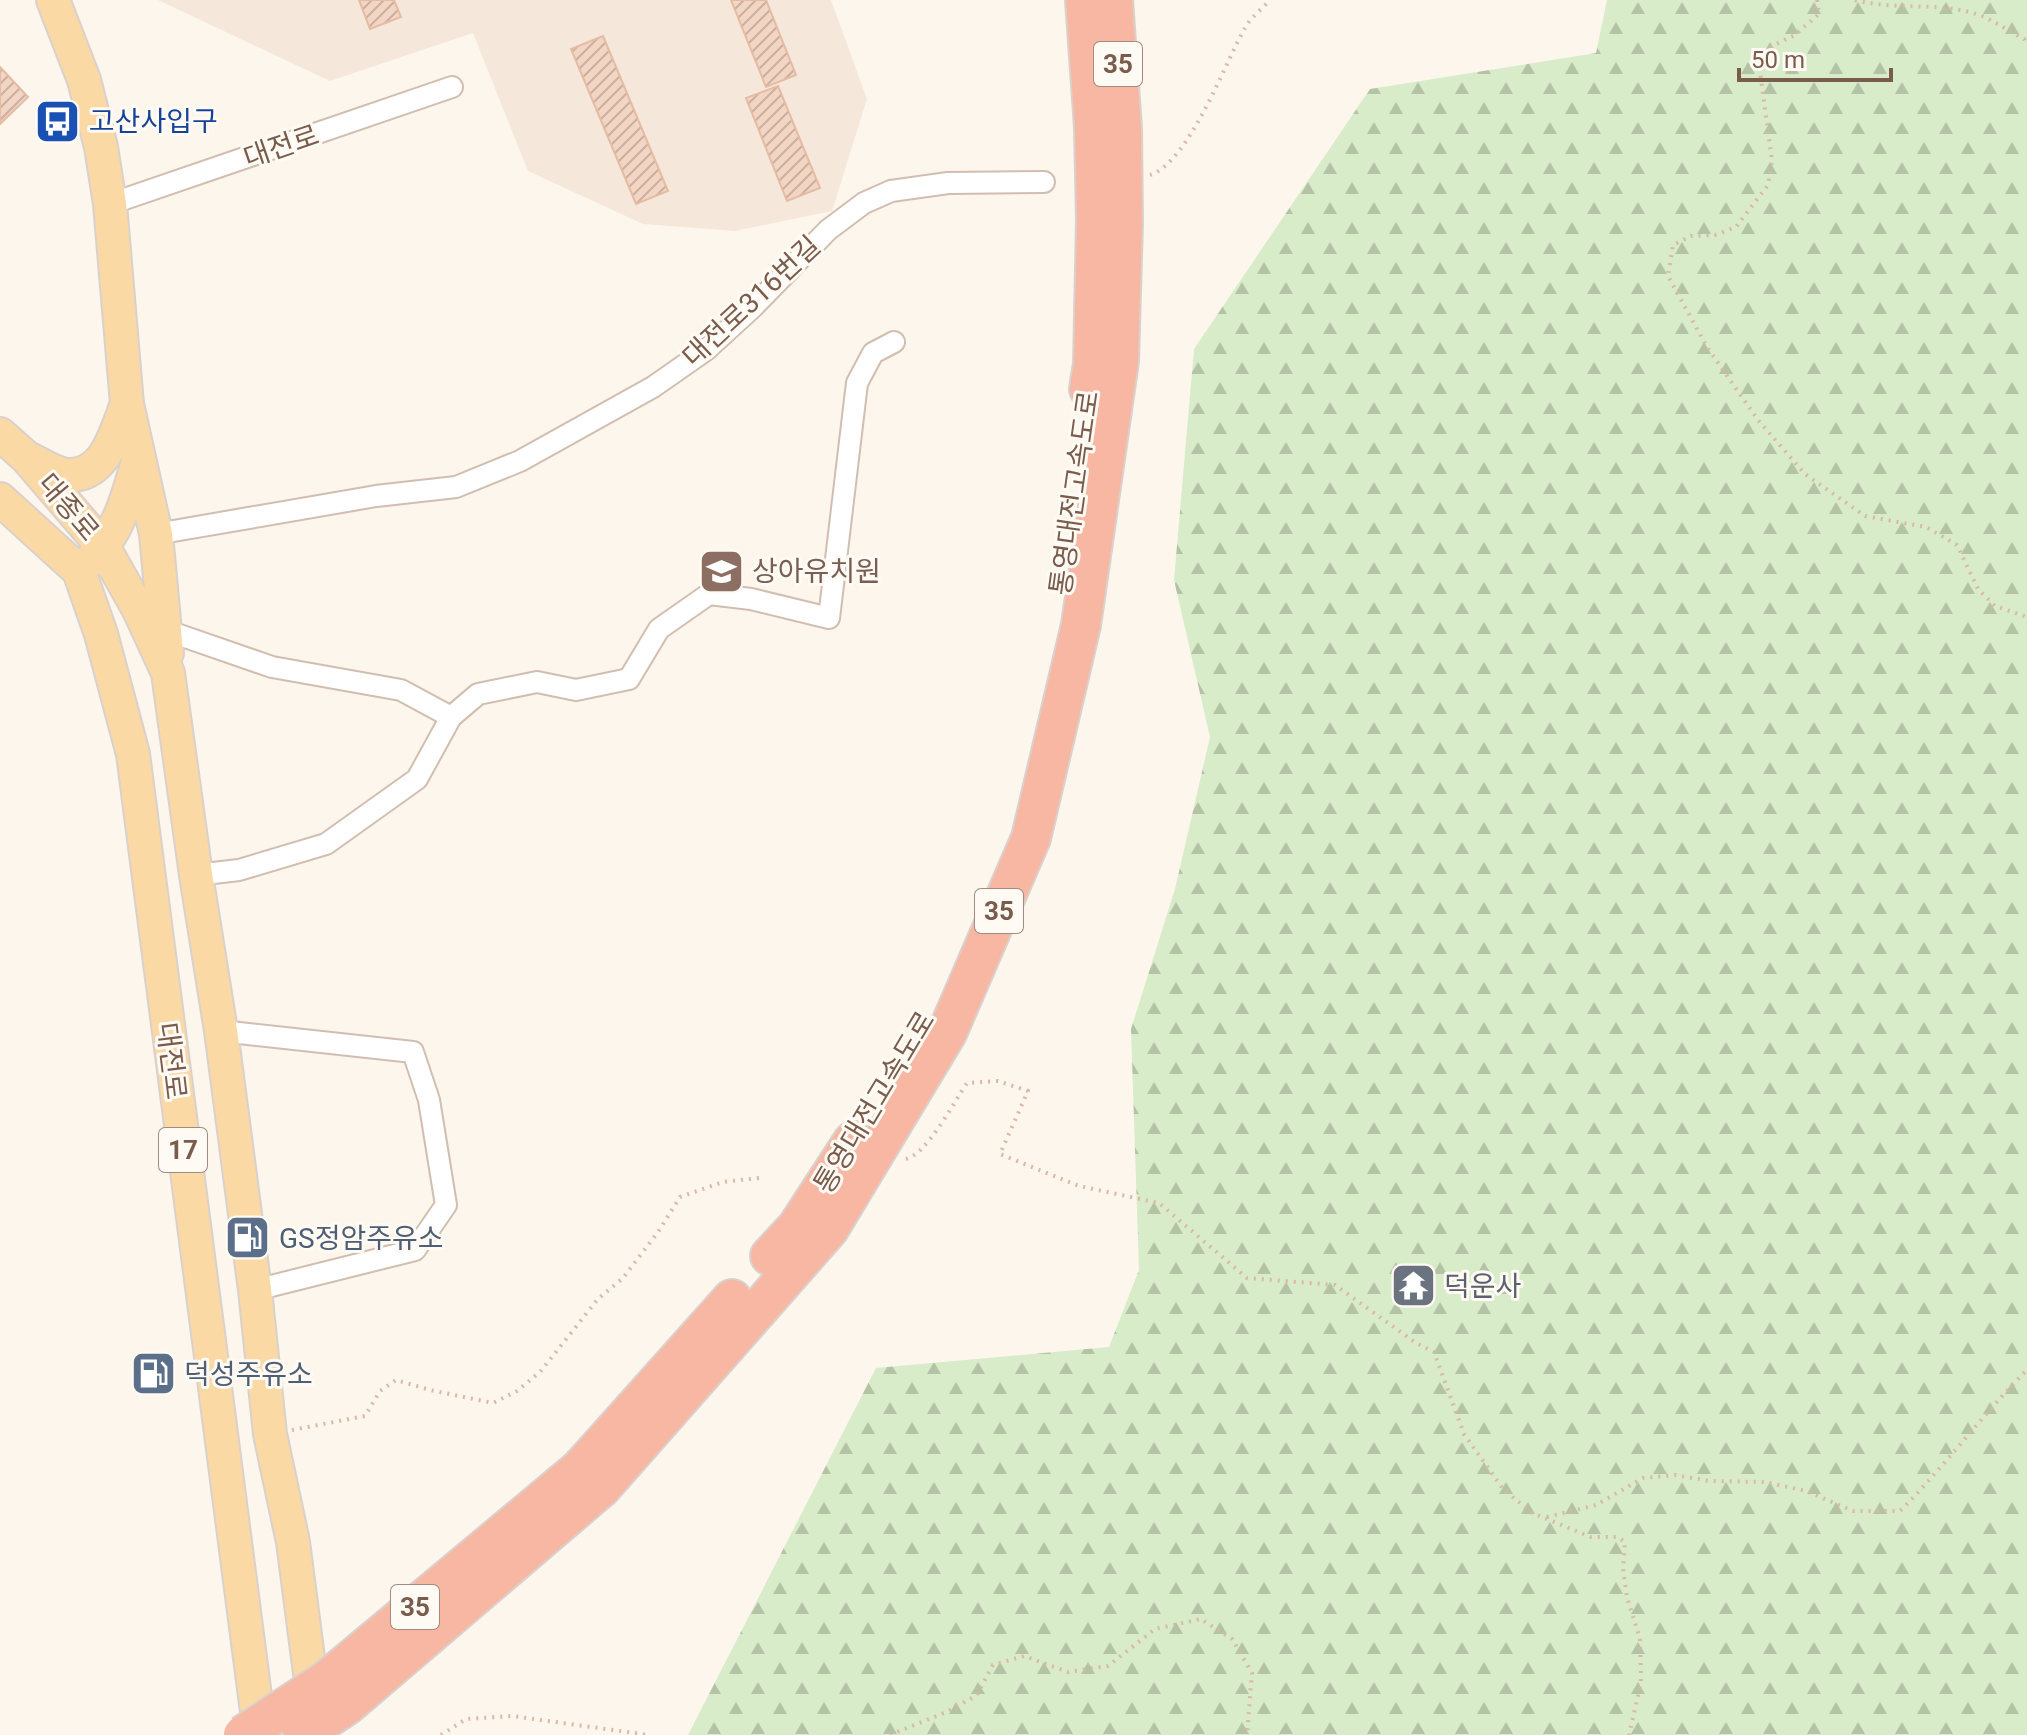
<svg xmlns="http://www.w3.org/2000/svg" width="2027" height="1735" font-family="Roboto,'Noto Sans KR',sans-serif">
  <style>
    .residential { fill: #f5e8da }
    .forest { fill: url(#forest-firs) }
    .building { fill: url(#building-hatch); stroke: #e6bba3; stroke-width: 2 }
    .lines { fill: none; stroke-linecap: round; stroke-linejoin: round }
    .minor-casing { stroke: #d1beb0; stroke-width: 24 }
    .primary-casing { stroke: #dad1cd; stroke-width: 36 }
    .motorway-casing { stroke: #dad1cd; stroke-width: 42 }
    .path { stroke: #d9b8a5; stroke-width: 4; stroke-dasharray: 2 6; stroke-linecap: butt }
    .minor { stroke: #fff; stroke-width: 20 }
    .primary { stroke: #fbd9a5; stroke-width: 32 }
    .motorway { stroke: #f7b7a3; stroke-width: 38 }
    .motorway-bridge-casing { stroke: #dad1cd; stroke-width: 42; stroke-linecap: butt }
    .motorway-bridge { stroke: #f7b7a3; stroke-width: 38 }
    .labels { text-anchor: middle; stroke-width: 6; stroke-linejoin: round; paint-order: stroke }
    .shield { fill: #fffaf3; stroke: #a28b7f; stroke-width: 2 }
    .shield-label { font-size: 26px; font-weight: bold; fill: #7a5c4d }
    .transit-label { font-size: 28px; fill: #164399; stroke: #fffaf3; text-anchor: start }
    .street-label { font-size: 28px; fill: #7a5c4d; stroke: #fffaf3 }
    .education-label { font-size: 28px; fill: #785e54; stroke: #fffaf3; text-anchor: start }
    .service-label { font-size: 28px; fill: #4e5e75; stroke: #fffaf3; text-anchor: start }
    .worship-label { font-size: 28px; fill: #5b616d; stroke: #fffaf3; text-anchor: start }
  </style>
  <defs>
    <pattern id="forest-firs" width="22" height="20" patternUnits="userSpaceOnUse" patternTransform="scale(2)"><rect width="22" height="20" fill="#d8ecc9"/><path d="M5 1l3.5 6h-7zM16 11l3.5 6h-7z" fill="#b4c2a5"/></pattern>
    <pattern id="building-hatch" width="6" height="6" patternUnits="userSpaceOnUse" patternTransform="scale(2)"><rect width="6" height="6" fill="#f3d5c3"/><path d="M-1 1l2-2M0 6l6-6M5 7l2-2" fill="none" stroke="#cab0a1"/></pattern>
  </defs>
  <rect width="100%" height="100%" fill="#fdf6ec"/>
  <path class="residential" d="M158 0H831L867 99 832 211 735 231 643 224 528 171 473 33 330 81Z"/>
  <path class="forest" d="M1607 0H2027V1735H688L876 1368 1109 1347 1139 1270 1131 1029 1175 889 1210 737 1174 580 1194 349 1370 89 1596 53Z"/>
  <g class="building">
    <path d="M359 0H394L401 17 370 29Z"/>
    <path d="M731 0H766L796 75 766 87Z"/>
    <path d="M603 36 668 191 636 204 571 49Z"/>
    <path d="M0 67 28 97 0 124Z"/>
    <path d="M778 86 820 188 787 201 746 98Z"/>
  </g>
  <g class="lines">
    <defs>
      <g id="minor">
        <path d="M110 204 452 87"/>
        <path d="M156 534 376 496 456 487 520 461 653 387 706 350 753 307 828 230 864 203 891 191 948 183 1044 182"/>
        <path d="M165 630 272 667 401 690 451 717"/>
        <path d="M196 875 239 870 326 844 417 779 451 717 478 694 537 682 576 690 629 679 659 629 709 594 751 599 829 618 857 383 873 353 894 342"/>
        <path d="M221 1031 413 1052 429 1100 446 1205 415 1250 255 1290"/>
      </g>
      <g id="primary">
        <path d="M53 0 84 80 101 147 110 204 127 404 156 534 167 653"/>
        <path d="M0 434 27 458 104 548 139 610 168 673 196 875 221 1031 255 1290 270 1434 293 1542 315 1712"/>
        <path d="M32 460C42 465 56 474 67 475 106 477 115 433 127 404"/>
        <path d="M0 499 79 571 101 634 133 754 260 1735"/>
        <path d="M90 561C118 534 128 497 138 461"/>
      </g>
      <g id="motorway">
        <path d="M1085 0 1094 127"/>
        <path d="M1113 0 1122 129"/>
        <path d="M1089 389 1093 364 1096 220"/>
        <path d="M770 1256 797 1227 853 1141"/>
        <path d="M580 1469 732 1299"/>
        <path d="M602 1487 829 1229 947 1033 1031 838 1081 625 1119 361 1123 222"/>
      </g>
    </defs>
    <use href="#minor" class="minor-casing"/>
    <use href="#primary" class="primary-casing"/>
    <use href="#motorway" class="motorway-casing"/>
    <g class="path">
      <path d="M1817 0 1819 14 1795 35 1772 46 1760 72 1772 161 1768 185 1736 227 1715 235 1691 236 1673 245 1668 276 1707 347 1758 420 1805 474 1865 516 1926 527 1957 545 1978 589 1995 606 2027 617"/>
      <path d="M1855 0C1895 11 1939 1 1979 15 1995 21 2010 32 2024 39L2027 45"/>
      <path d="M1150 175C1189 162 1224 65 1245 28 1251 17 1262 9 1270 0"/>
      <path d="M906 1159C927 1154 954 1102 967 1083L998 1081 1028 1091 1000 1154 1079 1186 1159 1203 1247 1278 1335 1285 1416 1343 1434 1352 1464 1434 1503 1489 1532 1513 1591 1537H1617L1625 1542 1623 1569 1627 1597 1640 1639 1641 1683 1629 1735"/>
      <path d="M292 1430 365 1416 380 1391 396 1380 430 1390 493 1403 517 1391 540 1372 598 1299 623 1278 658 1232 680 1197 723 1182 759 1178"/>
      <path d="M1547 1517 1596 1505 1643 1478 1675 1475 1709 1481 1765 1482 1806 1491 1853 1511H1900C1945 1466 1982 1415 2027 1370"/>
      <path d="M441 1735 466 1719 512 1716 649 1735"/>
      <path d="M890 1735 944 1713 976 1696 993 1665 1024 1656 1068 1672 1108 1666 1155 1629 1201 1619 1232 1639 1252 1673 1247 1735"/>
    </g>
    <use href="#minor" class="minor"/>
    <use href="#primary" class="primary"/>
    <use href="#motorway" class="motorway"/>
    <defs>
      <g id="motorway-bridge">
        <path d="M1094 127 1096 220"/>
        <path d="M1122 129 1123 222"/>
        <path d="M243 1735 327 1680 580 1469"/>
        <path d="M302 1735 347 1705 602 1487"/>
      </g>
    </defs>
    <use href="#motorway-bridge" class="motorway-bridge-casing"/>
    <use href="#motorway-bridge" class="motorway-bridge"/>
  </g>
  <defs>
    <symbol id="bus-square" viewBox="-11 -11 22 22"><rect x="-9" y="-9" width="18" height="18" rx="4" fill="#1a4fb4" stroke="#fffaf3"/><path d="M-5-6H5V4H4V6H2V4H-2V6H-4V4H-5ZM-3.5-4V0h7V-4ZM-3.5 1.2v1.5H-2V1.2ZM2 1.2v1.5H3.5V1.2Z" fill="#fff"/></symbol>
    <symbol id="school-square" viewBox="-11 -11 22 22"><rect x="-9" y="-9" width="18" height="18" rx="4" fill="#8d6e63" stroke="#fffaf3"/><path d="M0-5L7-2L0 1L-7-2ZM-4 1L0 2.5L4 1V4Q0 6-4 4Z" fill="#fff"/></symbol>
    <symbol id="fuel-square" viewBox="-11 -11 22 22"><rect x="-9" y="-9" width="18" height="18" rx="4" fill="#5c6f8a" stroke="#fffaf3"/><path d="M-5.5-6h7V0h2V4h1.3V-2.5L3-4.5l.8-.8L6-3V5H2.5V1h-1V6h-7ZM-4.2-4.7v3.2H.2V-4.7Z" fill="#fff"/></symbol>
    <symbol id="temple-square" viewBox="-11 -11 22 22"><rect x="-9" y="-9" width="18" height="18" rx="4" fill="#6b7280" stroke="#fffaf3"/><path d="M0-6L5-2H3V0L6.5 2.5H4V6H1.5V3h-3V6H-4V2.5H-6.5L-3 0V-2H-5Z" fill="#fff"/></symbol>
  </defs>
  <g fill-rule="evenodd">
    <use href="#bus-square" x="32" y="96" width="51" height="51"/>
    <use href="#school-square" x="696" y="546" width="51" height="51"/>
    <use href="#fuel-square" x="222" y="1212" width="51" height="51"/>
    <use href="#temple-square" x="1388" y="1260" width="51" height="51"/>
    <use href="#fuel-square" x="128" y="1348" width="51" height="51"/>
  </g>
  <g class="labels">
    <g class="shield">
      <rect x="1094" y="42" width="48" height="44" rx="6"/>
      <rect x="975" y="889" width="48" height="44" rx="6"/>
      <rect x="159" y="1128" width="48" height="44" rx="6"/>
      <rect x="391" y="1585" width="48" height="44" rx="6"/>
    </g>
    <g class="shield-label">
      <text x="1118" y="73">35</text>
      <text x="999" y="920">35</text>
      <text x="183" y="1159">17</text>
      <text x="415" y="1616">35</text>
    </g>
    <g class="transit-label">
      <text x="89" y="131">고산사입구</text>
    </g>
    <g class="street-label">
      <text transform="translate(281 146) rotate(-19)" y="10">대전로</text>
      <text transform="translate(751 301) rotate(-43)" y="10">대전로316번길</text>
      <text transform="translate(1074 493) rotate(-82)" y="10">통영대전고속도로</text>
      <text transform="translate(69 507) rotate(50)" y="10">대종로</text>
      <text transform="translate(172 1061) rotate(83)" y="10">대전로</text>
      <text transform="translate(874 1102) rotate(-59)" y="10">통영대전고속도로</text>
    </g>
    <g class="education-label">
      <text x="752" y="581">상아유치원</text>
    </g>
    <g class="service-label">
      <text x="279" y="1248">GS정암주유소</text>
      <text x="184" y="1384">덕성주유소</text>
    </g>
    <g class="worship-label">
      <text x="1444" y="1296">덕운사</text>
    </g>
  </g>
  <path d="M1739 68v12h152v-12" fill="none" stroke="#7a5c4d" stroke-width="4"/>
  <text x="1751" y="68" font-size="24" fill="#7a5c4d" stroke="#fffaf3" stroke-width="6" paint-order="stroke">50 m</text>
</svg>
